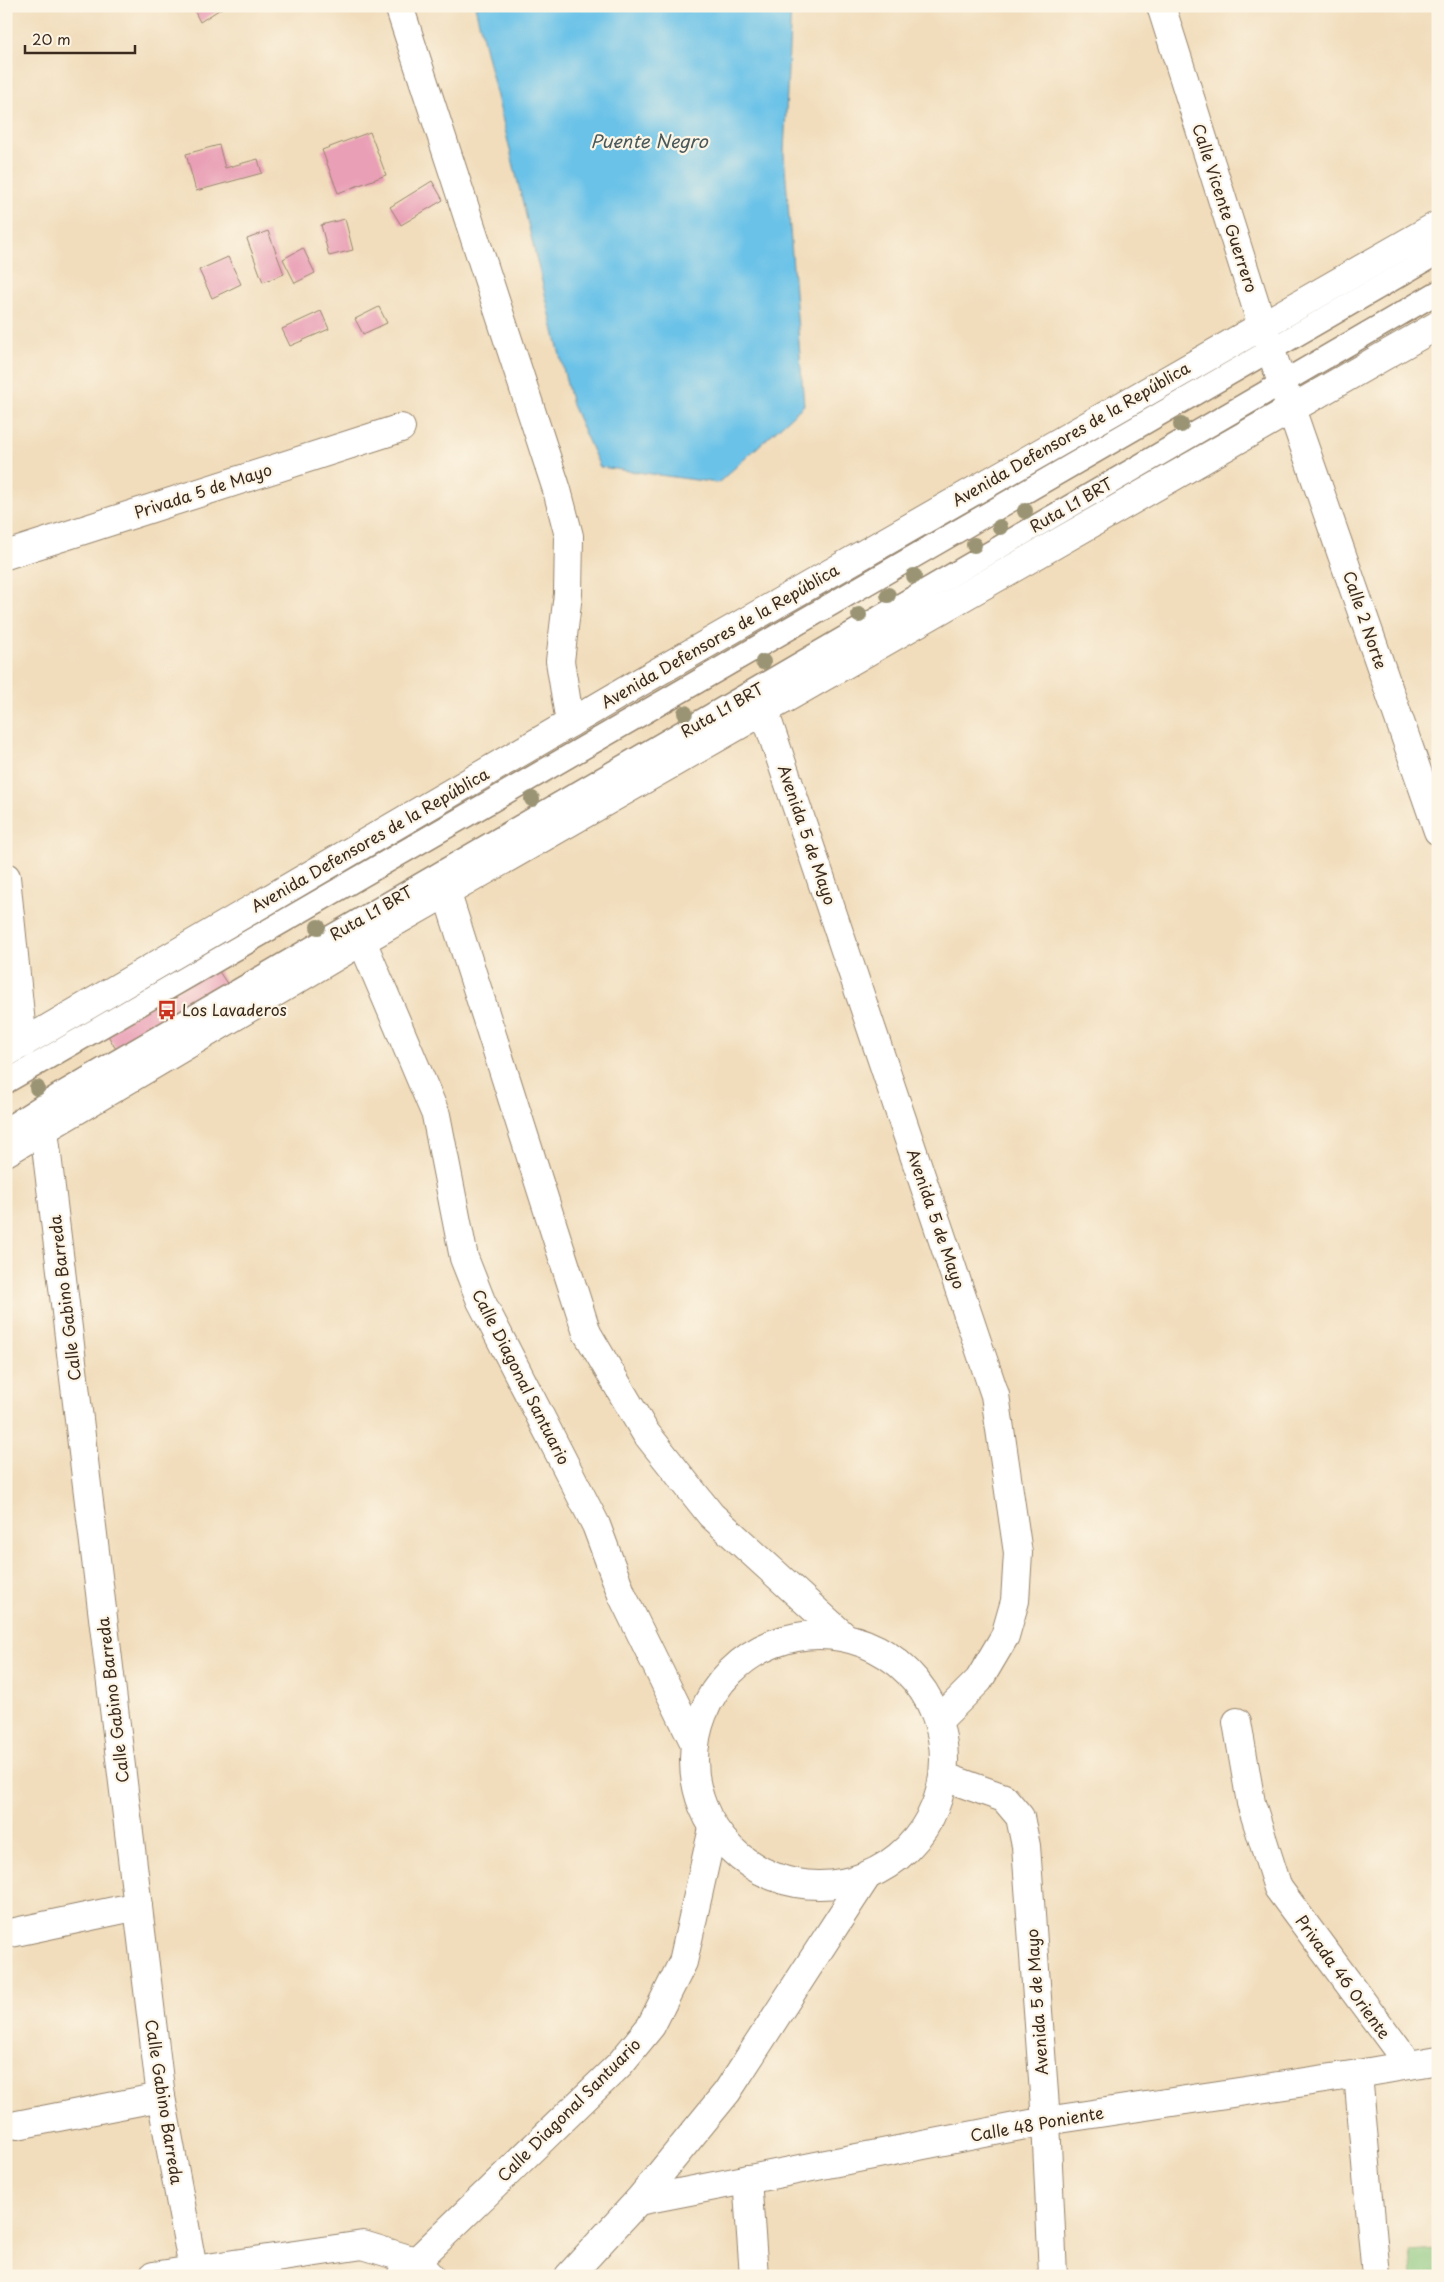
<svg xmlns="http://www.w3.org/2000/svg" width="1444" height="2282" font-family="'Playpen Sans',sans-serif">
  <style>
    .green { fill: #8ac77d; stroke: #62784e }
    .water { fill: #6bc2e8; stroke: #537683 }
    .building { fill: #e99fb6 }
    .lines { fill: none; stroke-linecap: round; stroke-linejoin: round }
    .service-casing { stroke: #96846d; stroke-width: 25 }
    .minor-casing { stroke: #96846d; stroke-width: 30 }
    .primary-casing { stroke: #96846d; stroke-width: 30 }
    .service { stroke: #fff; stroke-width: 22 }
    .minor { stroke: #fff; stroke-width: 28 }
    .primary { stroke: #fff; stroke-width: 28 }
    .tree { fill: #9a9474 }
    .labels { text-anchor: middle; stroke-width: 4.5; stroke-linejoin: round; paint-order: stroke }
    .street-label { font-size: 16px; fill: #3b2a1e; stroke: #fcf5e5 }
    .poi-label { font-size: 16px; fill: #3b2a1e; stroke: #fcf5e5; text-anchor: start }
    .water-label { font-size: 18px; font-style: italic; fill: #49585b; stroke: #fcf5e5 }
  </style>
  <rect width="100%" height="100%" fill="#fcf5e5"/>
  <filter id="ink" filterUnits="userSpaceOnUse"><feTurbulence type="fractalNoise" baseFrequency=".02" numOctaves="2"/><feDisplacementMap in="SourceGraphic" scale="10" xChannelSelector="R" yChannelSelector="G"/><feConvolveMatrix kernelMatrix="1 2 1 2 8 2 1 2 1" color-interpolation-filters="sRGB"/></filter>
  <filter id="wash" filterUnits="userSpaceOnUse"><feTurbulence type="fractalNoise" baseFrequency=".0096" numOctaves="4" result="noise"/><feDisplacementMap in="SourceGraphic" scale="20" xChannelSelector="R" yChannelSelector="G"/><feGaussianBlur stdDeviation="1.12" result="paint"/><feColorMatrix in="noise" values="0 0 0 0 0 0 0 0 0 0 0 0 0 0 0 0 0 1.4 0 .05"/><feComposite in="paint" operator="in"/></filter>
  <g filter="url(#wash)">
    <rect width="100%" height="100%" fill="#f1ddbc"/>
    <path class="green" d="M1438 2250V2276H1412L1410 2252Z"/>
    <path class="water" d="M475 6H791L784 154 804 405 718 483 600 467 572 405Z"/>
    <g id="blocks">
      <g class="building">
        <path d="M192 6H225L200 22Z"/>
        <path d="M370 132 386 175 338 193 322 150Z"/>
        <path d="M219 145 225 168 258 159 262 173 196 191 186 154Z"/>
        <path d="M432 181 443 200 401 225 390 207Z"/>
        <path d="M345 219 353 250 329 256 321 225Z"/>
        <path d="M268 231 284 274 263 282 247 239Z"/>
        <path d="M303 248 315 273 295 283 283 259Z"/>
        <path d="M228 257 241 284 212 298 199 270Z"/>
        <path d="M379 307 387 323 363 334 355 319Z"/>
        <path d="M321 311 329 329 290 346 282 329Z"/>
        <path d="M216 967 228 985 117 1051 106 1032Z"/>
      </g>
    </g>
  </g>
  <g filter="url(#ink)">
    <use href="#blocks" fill-opacity="0" stroke="#96846d" stroke-width="1"/>
    <g class="lines">
      <defs>
        <g id="service">
          <path d="M6 1082 1438 253"/>
          <path d="M6 1129 59 1095 1438 292"/>
        </g>
        <g id="minor">
          <path d="M399 6 557 490 569 536 568 594 560 661 570 723"/>
          <path d="M1161 6 1262 325 1438 831"/>
          <path d="M6 555 401 428"/>
          <path d="M764 710 995 1395 1018 1553 1015 1601 1005 1636 979 1680 939 1720"/>
          <path d="M6 877 23 1044"/>
          <path d="M447 894 587 1333 645 1432 711 1515 845 1637"/>
          <path d="M362 941 436 1115 464 1258 481 1301 596 1525 622 1595 695 1744"/>
          <path d="M44 1130 161 2097 193 2269"/>
          <circle cx="819" cy="1760" r="125"/>
          <path d="M1237 1722 1251 1803 1278 1888 1409 2065"/>
          <path d="M945 1777 1004 1798 1020 1817 1026 1846 1046 2121 1053 2276"/>
          <path d="M6 1934 138 1906"/>
          <path d="M1358 2074 1376 2276"/>
          <path d="M17 2125 161 2097"/>
          <path d="M747 2179 754 2276"/>
          <path d="M638 2201 1046 2121 1358 2074 1438 2060"/>
          <path d="M153 2276 363 2245 415 2261 430 2276"/>
          <path d="M401 2276 620 2064 651 2026 683 1962 713 1828"/>
          <path d="M569 2276 638 2201 727 2092 867 1876"/>
        </g>
        <g id="primary">
          <path d="M6 1053 642 681 1438 225"/>
          <path d="M6 1152 362 941 1438 325"/>
        </g>
      </defs>
      <use href="#service" class="service-casing"/>
      <use href="#minor" class="minor-casing"/>
      <use href="#primary" class="primary-casing"/>
      <use href="#service" class="service"/>
      <use href="#minor" class="minor"/>
      <use href="#primary" class="primary"/>
    </g>
    <g class="tree">
      <circle cx="1181" cy="425" r="8"/>
      <circle cx="1025" cy="511" r="8"/>
      <circle cx="1000" cy="527" r="8"/>
      <circle cx="974" cy="545" r="8"/>
      <circle cx="914" cy="576" r="8"/>
      <circle cx="888" cy="595" r="8"/>
      <circle cx="859" cy="615" r="8"/>
      <circle cx="763" cy="662" r="8"/>
      <circle cx="685" cy="713" r="8"/>
      <circle cx="532" cy="799" r="8"/>
      <circle cx="318" cy="927" r="8"/>
      <circle cx="37" cy="1088" r="8"/>
    </g>
  </g>
  <defs>
    <symbol id="bus-bare" viewBox="-9 -9 18 18"><path d="M-5-6H5V4H4V6H2V4H-2V6H-4V4H-5ZM-3.5-4V0h7V-4ZM-3.5 1.2v1.5H-2V1.2ZM2 1.2v1.5H3.5V1.2Z" fill="#c8321e" stroke="#fcf5e5" stroke-width="2.5" paint-order="stroke"/></symbol>
  </defs>
  <g fill-rule="evenodd">
    <use href="#bus-bare" x="153" y="996" width="28" height="28"/>
  </g>
  <g class="labels">
    <g class="street-label">
      <text transform="translate(1225 208) rotate(72)" y="6">Calle Vicente Guerrero</text>
      <text transform="translate(1071 434) rotate(-30)" y="6">Avenida Defensores de la República</text>
      <text transform="translate(203 491) rotate(-18)" y="6">Privada 5 de Mayo</text>
      <text transform="translate(1071 505) rotate(-30)" y="6">Ruta L1 BRT</text>
      <text transform="translate(1365 620) rotate(71)" y="6">Calle 2 Norte</text>
      <text transform="translate(720 636) rotate(-30)" y="6">Avenida Defensores de la República</text>
      <text transform="translate(722 710) rotate(-30)" y="6">Ruta L1 BRT</text>
      <text transform="translate(807 835) rotate(71)" y="6">Avenida 5 de Mayo</text>
      <text transform="translate(370 840) rotate(-30)" y="6">Avenida Defensores de la República</text>
      <text transform="translate(371 913) rotate(-30)" y="6">Ruta L1 BRT</text>
      <text transform="translate(936 1219) rotate(71)" y="6">Avenida 5 de Mayo</text>
      <text transform="translate(65 1298) rotate(-97)" y="6">Calle Gabino Barreda</text>
      <text transform="translate(521 1377) rotate(63)" y="6">Calle Diagonal Santuario</text>
      <text transform="translate(113 1700) rotate(-97)" y="6">Calle Gabino Barreda</text>
      <text transform="translate(1343 1977) rotate(54)" y="6">Privada 46 Oriente</text>
      <text transform="translate(1037 2002) rotate(-94)" y="6">Avenida 5 de Mayo</text>
      <text transform="translate(164 2102) rotate(81)" y="6">Calle Gabino Barreda</text>
      <text transform="translate(569 2110) rotate(-45)" y="6">Calle Diagonal Santuario</text>
      <text transform="translate(1037 2124) rotate(-10)" y="6">Calle 48 Poniente</text>
    </g>
    <g class="poi-label">
      <text x="182" y="1016">Los Lavaderos</text>
    </g>
    <g class="water-label">
      <text x="649" y="148">Puente Negro</text>
    </g>
  </g>
  <rect width="1444" height="2282" fill="none" stroke="#fcf5e5" stroke-width="25"/>
  <path d="M25 45v8h110v-8" fill="none" stroke="#3b2a1e" stroke-width="2.5"/>
  <text x="32" y="45" font-size="15" fill="#3b2a1e" stroke="#fcf5e5" stroke-width="4" paint-order="stroke">20 m</text>
</svg>
